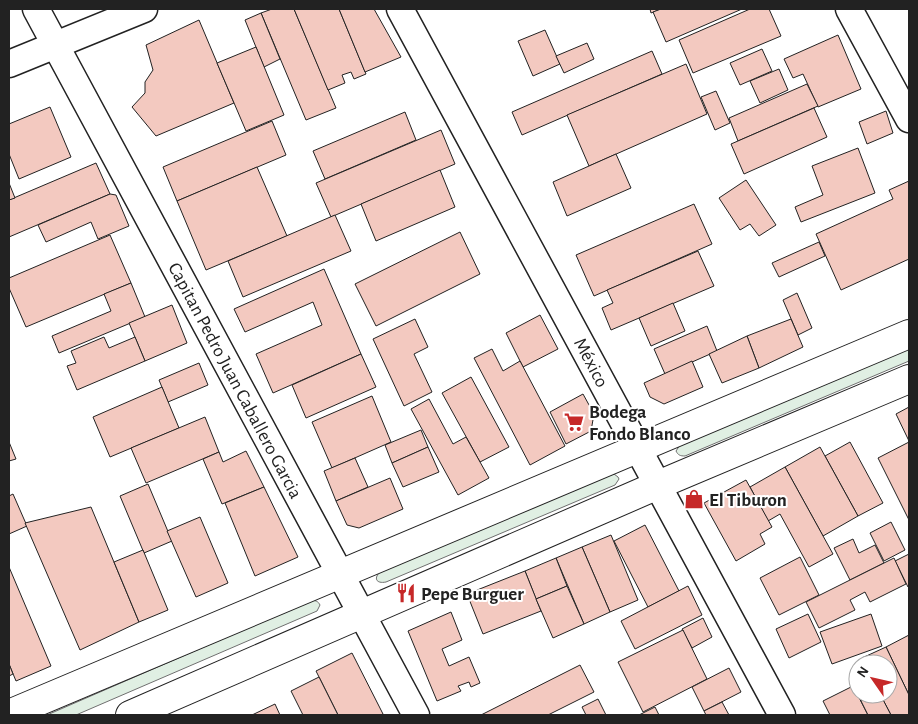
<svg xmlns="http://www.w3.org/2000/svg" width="918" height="724" font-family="'Alegreya Sans',sans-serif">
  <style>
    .green { fill: #e0efe3; stroke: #6f6f6f }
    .building { fill: #f3c9c0; stroke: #222 }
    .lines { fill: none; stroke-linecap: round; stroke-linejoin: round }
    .street-casing { stroke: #222; stroke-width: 29 }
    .primary-casing { stroke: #222; stroke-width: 30 }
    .street { stroke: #fff; stroke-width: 26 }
    .primary { stroke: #fff; stroke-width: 28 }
    .labels { text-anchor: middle; stroke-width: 4; stroke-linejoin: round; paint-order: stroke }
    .street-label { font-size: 19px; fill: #222; stroke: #fff }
    .poi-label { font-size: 19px; font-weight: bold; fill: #222; stroke: #fff; text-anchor: start }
  </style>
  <rect width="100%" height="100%" fill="#fff"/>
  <g class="green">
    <path d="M909 348V361L685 456C680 456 678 455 676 451L680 445Z"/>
    <path d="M614 474 618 477 619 479 615 485 386 582C376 584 373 578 381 571L610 475Z"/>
    <path d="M312 600C316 601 318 601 320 605L317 611 76 715H47Z"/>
  </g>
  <g class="building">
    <path d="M272 9H294L336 108 306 120 261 13Z"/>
    <path d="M294 9H339L366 74 354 79 351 72 342 75 345 83 328 90Z"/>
    <path d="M339 9H374L401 57 365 72Z"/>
    <path d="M650 9H661L651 13Z"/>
    <path d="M661 9H742L666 42 653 12Z"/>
    <path d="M750 9H769L781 36 693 73 679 40Z"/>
    <path d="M261 13 280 59 264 67 245 20Z"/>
    <path d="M199 20 234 103 156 136 132 107 145 93V82L153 70 146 45Z"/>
    <path d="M545 30 560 64 533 76 518 41Z"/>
    <path d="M838 35 861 89 818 107 803 74 793 78 784 59Z"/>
    <path d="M587 43 594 59 564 73 556 56Z"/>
    <path d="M256 47 284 115 246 131 217 63Z"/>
    <path d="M762 49 772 71 740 85 730 63Z"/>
    <path d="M652 51 662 74 522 135 512 112Z"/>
    <path d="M686 64 707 114 589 166 567 115Z"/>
    <path d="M779 69 788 90 760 103 750 81Z"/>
    <path d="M807 84 818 106 738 141 729 118Z"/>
    <path d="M716 91 730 123 715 130 701 97Z"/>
    <path d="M50 107 71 157 19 179 9 154V124Z"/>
    <path d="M814 108 827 137 744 174 731 144Z"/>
    <path d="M886 111 893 133 867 144 859 122Z"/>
    <path d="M405 112 416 140 325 179 313 151Z"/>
    <path d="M272 121 286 155 177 201 163 167Z"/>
    <path d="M441 130 455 164 331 217 316 183Z"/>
    <path d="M858 148 875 193 801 222 795 207 823 195 812 166Z"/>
    <path d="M616 154 631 188 567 216 553 182Z"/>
    <path d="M96 163 110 194 9 237V200Z"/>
    <path d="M257 167 287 236 206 270 177 201Z"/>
    <path d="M440 170 455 207 376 241 361 204Z"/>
    <path d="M746 180 776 225 759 236 750 224 740 230 719 198Z"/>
    <path d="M909 181V259L841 290 816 234 893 199 889 190Z"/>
    <path d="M9 183 15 198 9 200Z"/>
    <path d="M110 194 116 195 129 226 98 239 91 222 46 242 38 225Z"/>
    <path d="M694 204 712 244 594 296 576 255Z"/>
    <path d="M335 215 351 251 243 297 228 261Z"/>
    <path d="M460 232 480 274 376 326 355 284Z"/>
    <path d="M110 235 131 283 26 327 9 288V278Z"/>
    <path d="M819 242 825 256 779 277 772 263Z"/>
    <path d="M698 251 714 286 611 330 602 308 613 303 607 290Z"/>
    <path d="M324 269 361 354 273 393 256 354 322 325 313 302 245 332 234 309Z"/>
    <path d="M131 283 145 317 59 353 52 336 111 311 104 294Z"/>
    <path d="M797 293 812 328 798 335 783 300Z"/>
    <path d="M673 303 685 331 651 346 639 318Z"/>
    <path d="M172 305 187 343 145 361 129 323Z"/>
    <path d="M540 315 558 349 523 367 506 333Z"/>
    <path d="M415 319 428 347 414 354 432 392 404 406 373 339Z"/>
    <path d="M791 319 803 347 759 368 747 336Z"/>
    <path d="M707 326 717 351 665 374 654 349Z"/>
    <path d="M747 336 759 368 722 383 709 354Z"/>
    <path d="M104 337 109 348 135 337 145 361 77 390 67 366 76 363 71 351Z"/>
    <path d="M492 349 503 371 520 361 565 446 530 465 474 358Z"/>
    <path d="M361 354 376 387 306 418 292 385Z"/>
    <path d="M692 361 703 387 664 404 650 397 644 383Z"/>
    <path d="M199 363 208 385 168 402 159 380Z"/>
    <path d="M471 377 509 447 480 462 442 393Z"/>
    <path d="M162 387 179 428 110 457 93 417Z"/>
    <path d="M583 394 594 414 591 431 566 444 550 412Z"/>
    <path d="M372 396 391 442 332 468 312 422Z"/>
    <path d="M429 399 453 444 466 437 489 478 458 495 411 409Z"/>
    <path d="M909 407V441L896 414Z"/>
    <path d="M205 417 219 452 146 483 131 448Z"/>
    <path d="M421 430 428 447 392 463 385 445Z"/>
    <path d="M9 442 16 459 9 461Z"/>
    <path d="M850 442 883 503 858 516 825 456Z"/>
    <path d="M909 442V520L878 458Z"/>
    <path d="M428 447 439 472 403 487 392 463Z"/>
    <path d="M820 447 858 516 823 536 785 467Z"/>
    <path d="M246 451 264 487 222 504 203 459 219 452 223 462Z"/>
    <path d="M355 458 368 487 336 501 324 471Z"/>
    <path d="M785 467 833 554 809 567 780 514 768 521 750 487Z"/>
    <path d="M390 478 403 509 359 528 347 525 336 501Z"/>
    <path d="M746 480 772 527 760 534 765 544 736 561 704 503Z"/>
    <path d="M148 484 172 541 144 553 120 496Z"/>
    <path d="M264 487 298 557 255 576 225 503Z"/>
    <path d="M13 494 27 526 9 534V496Z"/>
    <path d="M91 507 139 622 80 650 25 523Z"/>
    <path d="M200 517 228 583 196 597 167 531Z"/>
    <path d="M891 522 905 550 884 561 870 533Z"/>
    <path d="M645 525 679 591 648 607 614 541Z"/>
    <path d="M611 535 638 600 610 612 582 547Z"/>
    <path d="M853 539 859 553 875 545 884 563 850 580 834 548Z"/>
    <path d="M582 547 610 612 584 624 556 558Z"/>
    <path d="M143 550 168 610 139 622 114 562Z"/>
    <path d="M909 554V586L908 587 895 561Z"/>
    <path d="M800 557 819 595 779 615 760 578Z"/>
    <path d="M556 558 567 586 536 599 525 571Z"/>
    <path d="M894 558 906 584 870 602 865 592 850 600 855 610 819 628 806 602Z"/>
    <path d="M9 567 51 666 16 681 9 664Z"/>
    <path d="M525 571 541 611 483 634 467 594Z"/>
    <path d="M567 586 584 624 553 638 536 599Z"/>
    <path d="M688 586 702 615 635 649 621 621Z"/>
    <path d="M451 612 462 640 442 649 449 666 469 657 480 683 471 687 469 682 458 686 461 691 437 701 408 631Z"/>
    <path d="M808 614 821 642 789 658 776 629Z"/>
    <path d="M871 614 882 646 832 664 820 632Z"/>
    <path d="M703 618 712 637 692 648 682 629Z"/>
    <path d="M683 630 707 679 643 712 618 662Z"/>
    <path d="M909 635V695L886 647Z"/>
    <path d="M886 647 909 695V715H891L880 694H888V664H865L862 658Z"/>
    <path d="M352 653 383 714 381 715H338L316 671Z"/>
    <path d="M9 664 13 674 9 676Z"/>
    <path d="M580 665 594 692 548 715H481Z"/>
    <path d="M729 668 741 692 704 711 692 687Z"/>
    <path d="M319 677 338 715H303L291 691Z"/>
    <path d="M853 686 868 715H830L823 701Z"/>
    <path d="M876 694H880L891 715H868L861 701Z"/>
    <path d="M598 699 606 715H586L582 707Z"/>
    <path d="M722 702 729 715H706L704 711Z"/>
    <path d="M275 704 280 715H252Z"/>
    <path d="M655 707 659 715H639Z"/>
  </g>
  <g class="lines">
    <defs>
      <g id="street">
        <path d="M36 9 416 715"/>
        <path d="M400 9 782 715"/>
        <path d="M849 9 909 119"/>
        <path d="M9 64 144 9"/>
      </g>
      <g id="primary">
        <path d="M9 714 909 334"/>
        <path d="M130 715 658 485 909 379"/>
      </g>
    </defs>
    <use href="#street" class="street-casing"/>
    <use href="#primary" class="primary-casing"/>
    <use href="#street" class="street"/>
    <use href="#primary" class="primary"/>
  </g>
  <defs>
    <symbol id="supermarket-bare" viewBox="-9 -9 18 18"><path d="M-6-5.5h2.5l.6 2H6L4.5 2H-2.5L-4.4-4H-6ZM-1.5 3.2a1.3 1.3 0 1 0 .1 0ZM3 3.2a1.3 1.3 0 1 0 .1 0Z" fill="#c62828" stroke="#fff" stroke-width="2.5" paint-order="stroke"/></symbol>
    <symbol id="shop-bare" viewBox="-9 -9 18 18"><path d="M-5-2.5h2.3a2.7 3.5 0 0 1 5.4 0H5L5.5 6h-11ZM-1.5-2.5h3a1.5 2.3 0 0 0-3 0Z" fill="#c62828" stroke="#fff" stroke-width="2.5" paint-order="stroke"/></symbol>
    <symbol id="restaurant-bare" viewBox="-9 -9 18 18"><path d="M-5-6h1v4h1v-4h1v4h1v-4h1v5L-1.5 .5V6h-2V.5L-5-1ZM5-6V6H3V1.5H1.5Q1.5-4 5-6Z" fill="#c62828" stroke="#fff" stroke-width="2.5" paint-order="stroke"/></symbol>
  </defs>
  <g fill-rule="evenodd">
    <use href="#supermarket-bare" x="560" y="408" width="28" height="28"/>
    <use href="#shop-bare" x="680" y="485" width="28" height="28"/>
    <use href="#restaurant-bare" x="392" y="579" width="28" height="28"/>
  </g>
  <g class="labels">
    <g class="street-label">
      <text transform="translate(592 362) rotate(62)" y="7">México</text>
      <text transform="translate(236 380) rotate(62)" y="7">Capitan Pedro Juan Caballero Garcia</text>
    </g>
    <g class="poi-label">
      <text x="589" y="418">Bodega<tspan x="589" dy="22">Fondo Blanco</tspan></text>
      <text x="709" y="506">El Tiburon</text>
      <text x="421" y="600">Pepe Burguer</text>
    </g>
  </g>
  <rect width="918" height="724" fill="none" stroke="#222222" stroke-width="20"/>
  <g transform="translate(873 679) rotate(304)"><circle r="24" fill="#ffffff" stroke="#a7a7a7"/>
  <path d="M0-4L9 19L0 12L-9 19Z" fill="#c62828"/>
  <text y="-8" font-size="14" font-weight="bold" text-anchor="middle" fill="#222222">N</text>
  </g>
</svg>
